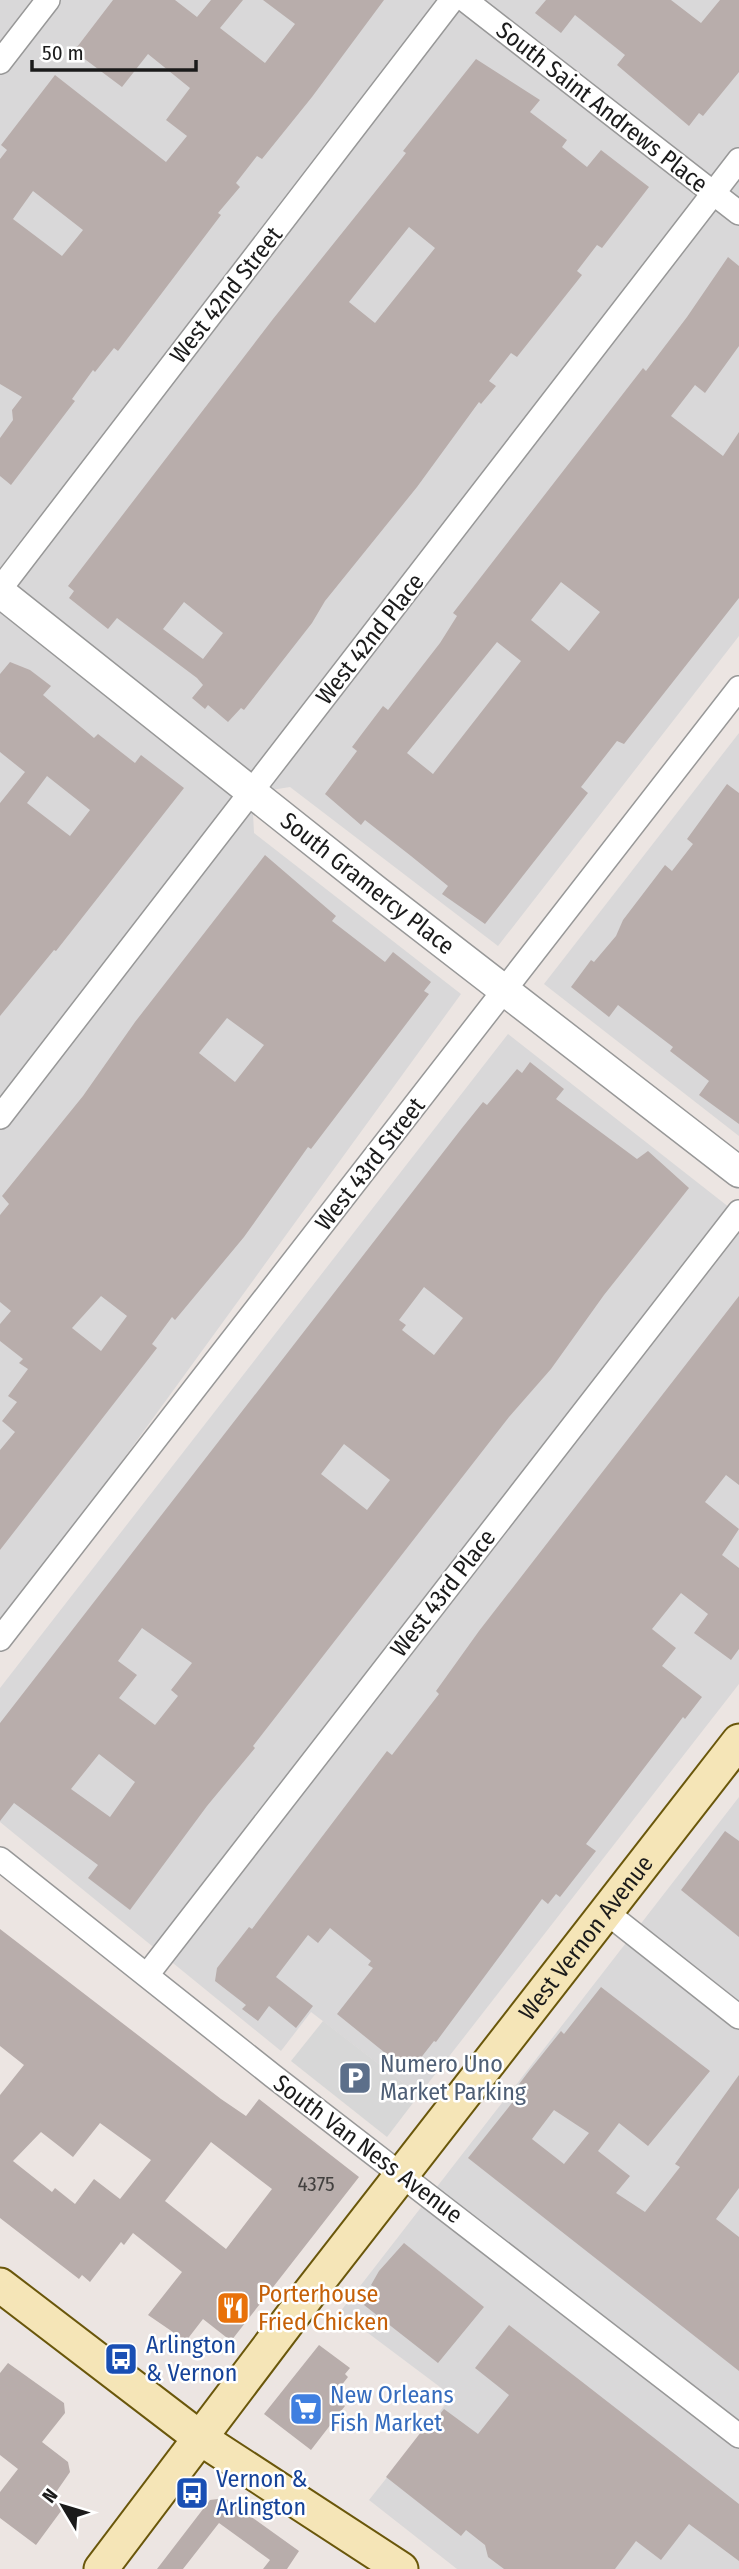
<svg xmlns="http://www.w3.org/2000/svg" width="739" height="2569" font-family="'Fira Sans Condensed',sans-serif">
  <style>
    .residential { fill: #d9d8d9 }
    .parking { fill: #d7d7d7 }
    .building { fill: #b8adab; fill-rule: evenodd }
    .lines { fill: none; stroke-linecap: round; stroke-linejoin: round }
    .minor-casing { stroke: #989898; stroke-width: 26 }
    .tertiary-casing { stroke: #989898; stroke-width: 33 }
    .secondary-casing { stroke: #6a570b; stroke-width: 37 }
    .minor { stroke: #fff; stroke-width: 23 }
    .tertiary { stroke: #fff; stroke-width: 30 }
    .secondary { stroke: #f5e5b7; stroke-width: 33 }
    .labels { text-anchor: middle; stroke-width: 5; stroke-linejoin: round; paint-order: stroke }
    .number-label { font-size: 21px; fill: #42403f }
    .street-label { font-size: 24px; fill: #1b1b1b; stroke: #fff }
    .service-label { font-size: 24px; fill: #4e5e75; stroke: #fff; text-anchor: start }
    .food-label { font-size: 24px; fill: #c56008; stroke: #fff; text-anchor: start }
    .transit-label { font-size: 24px; fill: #164399; stroke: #fff; text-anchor: start }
    .shop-label { font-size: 24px; fill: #366cbe; stroke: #fff; text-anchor: start }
  </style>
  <rect width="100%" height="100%" fill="#ece5e2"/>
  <g class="residential">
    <path d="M0 0H739V636L498 946 290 787 252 793 254 833 461 994 0 1629Z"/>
    <path d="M739 733V1136L544 984Z"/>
    <path d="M508 1034 739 1215V1684L419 2095 311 2012 281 2051 0 1822V1688Z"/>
    <path d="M739 1797V2569H457L369 2500 452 2396 340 2312Z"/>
  </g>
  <path class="parking" d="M323 2021 419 2095 387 2137 291 2061Z"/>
  <g class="building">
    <path d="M113 0H175L197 17 211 0H243L220 28 265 63 295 24 263 0H384L312 97 262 159 257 156 236 183 240 187 218 213 221 215 118 351 114 348 95 372 93 370 72 399 75 401 11 485 0 476V438L13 420 12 410 22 397 0 384V159L7 150 1 145 55 75 166 162 187 136 166 120 190 88 148 54 122 87 74 51ZM33 191 83 230 62 256 13 219Z"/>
    <path d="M546 0H671L701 23 720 0H739V72L703 116 699 113 689 126 617 65 625 55 575 15 561 33 535 13Z"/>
    <path d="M476 59 540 100 530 112 567 140 562 147 587 167 601 150 649 187 602 248 597 245 577 271 582 275 517 357 511 353 489 381 496 386 481 404 479 402 417 487 325 601 312 623 244 710 241 708 228 722 208 705 205 709 192 698 203 685 197 678 117 618 108 629 69 598 74 591 68 586 273 319 399 162 406 153 403 151ZM409 227 435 248 375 323 349 302ZM184 602 223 633 203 659 163 629Z"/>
    <path d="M728 257 739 266V346L705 393 695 385 671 416 723 456 739 432V598L624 744 617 741 581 787 588 793 485 924 442 894 448 886 411 856 365 820 361 825 325 794 357 751 352 747 361 735 383 706 388 710 440 643 457 616 453 613 643 368 646 371 687 317ZM561 582 600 612 569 651 531 620ZM497 642 521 661 433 774 407 753Z"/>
    <path d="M10 662 30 670 51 686 43 695 94 738 98 734 135 763 141 755 184 788 56 951 54 950 0 1016V803L25 772 0 752V674ZM47 776 90 810 70 836 27 803Z"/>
    <path d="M727 784 739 793V1124L699 1095 709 1081 670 1051 673 1047 618 1005 609 1017 571 987 591 960 594 962 616 936 623 920 665 865 672 871 693 844 687 839Z"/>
    <path d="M265 855 336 916 332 921 385 962 393 952 431 982 424 991 429 994 311 1149 308 1147 244 1237 175 1320 172 1317 152 1344 157 1348 0 1550V1450L15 1432 2 1421 17 1402 8 1396 28 1369 19 1363 23 1359 0 1341V1324L11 1311 0 1302V1215L9 1204 2 1196 83 1096 135 1022ZM227 1018 264 1045 235 1082 199 1053ZM101 1296 127 1316 101 1351 72 1328Z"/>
    <path d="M530 1062 564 1089 556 1099 637 1159 648 1151 689 1188 604 1295 551 1369 509 1417 253 1746 255 1748 207 1806 130 1910 88 1878 98 1865 14 1803 0 1821V1723L462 1128 483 1102 487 1105 517 1069 522 1073ZM424 1287 463 1318 434 1355 402 1330 406 1325 399 1320ZM344 1444 390 1480 367 1510 321 1474ZM142 1628 192 1663 171 1690 178 1696 155 1725 119 1698 137 1675 118 1661ZM99 1754 135 1782 110 1817 71 1789Z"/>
    <path d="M739 1296V1485L726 1475 705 1502 739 1529 722 1555 739 1568V1649L731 1660 694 1633 708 1614 681 1593 652 1629 676 1648 662 1666 702 1697 685 1719 683 1717 586 1844 596 1851 560 1897 556 1894 548 1904 542 1899 436 2042 434 2041 416 2064 412 2061 405 2069 337 2014 373 1968 368 1965 371 1961 330 1928 318 1943 308 1935 276 1977 313 2006 296 2028 269 2006 258 2021 242 2009 246 2005 215 1981 217 1968 249 1927 252 1929 387 1751 392 1755 412 1729 439 1694 436 1691 479 1631Z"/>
    <path d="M725 1831 739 1841V1937L681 1890Z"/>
    <path d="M0 1929 221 2099 246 2116 259 2099 359 2177 231 2341 203 2319 186 2341 148 2315 182 2272 133 2233 124 2245 121 2242 90 2282 82 2275 79 2279 0 2218V2095L24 2065 0 2046ZM100 2123 151 2160 120 2199 94 2179 75 2204 55 2188 52 2192 13 2161 41 2132 73 2157ZM211 2142 272 2189 226 2249 165 2201Z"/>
    <path d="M601 1987 710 2071 648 2146 619 2123 598 2151 630 2176 616 2193 645 2212 680 2167 675 2164 739 2075V2188L716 2219 739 2237V2371L468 2158 508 2108 518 2095 513 2092 529 2071 561 2031 564 2034ZM554 2110 589 2133 564 2164 532 2139Z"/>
    <path d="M404 2243 484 2307 438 2363 364 2305 377 2290 371 2285 379 2271Z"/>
    <path d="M509 2325 739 2504V2561L689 2524 661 2560 636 2541 615 2569H504L488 2557 485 2545 466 2530 461 2536 386 2477 428 2423 431 2425 444 2409 478 2434 509 2395 475 2368Z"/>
    <path d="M319 2345 350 2368 345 2374 348 2377 333 2396 345 2406 311 2450 264 2414Z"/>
    <path d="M8 2363 64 2403 65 2413 42 2442 68 2462 70 2472 52 2498 64 2507 36 2545 0 2518V2492L18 2469 0 2455V2373Z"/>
    <path d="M225 2498 299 2551 287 2569H263L270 2560 219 2523 183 2569H157L210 2500Z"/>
  </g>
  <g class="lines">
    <defs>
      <g id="minor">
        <path d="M465 0 739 213"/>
        <path d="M0 62 48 0"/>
        <path d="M0 589 452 0"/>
        <path d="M0 1117 739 160"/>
        <path d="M0 1639 739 688"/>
        <path d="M0 1859 273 2076 739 2436"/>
        <path d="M606 1912 739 2017"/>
        <path d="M147 1975 739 1212"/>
      </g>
      <g id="tertiary">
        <path id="s1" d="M0 592 376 891 739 1172"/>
      </g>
      <g id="secondary">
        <path d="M0 2285 200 2438 401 2569"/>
        <path id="s2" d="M101 2569 308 2295 739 1741"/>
      </g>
    </defs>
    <use href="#minor" class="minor-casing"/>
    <use href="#tertiary" class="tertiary-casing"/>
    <use href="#secondary" class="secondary-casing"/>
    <use href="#minor" class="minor"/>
    <use href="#tertiary" class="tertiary"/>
    <use href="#secondary" class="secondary"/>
  </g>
  <defs>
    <symbol id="parking-square" viewBox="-11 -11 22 22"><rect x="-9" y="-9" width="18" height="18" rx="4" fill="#5c6f8a" stroke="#fff"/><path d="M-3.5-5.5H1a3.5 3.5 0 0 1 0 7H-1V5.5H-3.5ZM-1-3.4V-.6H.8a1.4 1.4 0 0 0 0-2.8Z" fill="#fff"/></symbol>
    <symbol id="restaurant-square" viewBox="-11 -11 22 22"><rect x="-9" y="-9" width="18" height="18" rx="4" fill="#e8710a" stroke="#fff"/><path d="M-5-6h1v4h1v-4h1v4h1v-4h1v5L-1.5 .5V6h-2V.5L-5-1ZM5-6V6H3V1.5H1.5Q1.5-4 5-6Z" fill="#fff"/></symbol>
    <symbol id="bus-square" viewBox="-11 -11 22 22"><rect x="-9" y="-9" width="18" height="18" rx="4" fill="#1a4fb4" stroke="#fff"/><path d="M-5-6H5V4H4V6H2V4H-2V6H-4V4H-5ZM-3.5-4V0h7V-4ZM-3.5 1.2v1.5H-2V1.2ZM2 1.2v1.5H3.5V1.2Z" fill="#fff"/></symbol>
    <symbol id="supermarket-square" viewBox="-11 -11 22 22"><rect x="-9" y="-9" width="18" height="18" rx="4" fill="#3f7fe0" stroke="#fff"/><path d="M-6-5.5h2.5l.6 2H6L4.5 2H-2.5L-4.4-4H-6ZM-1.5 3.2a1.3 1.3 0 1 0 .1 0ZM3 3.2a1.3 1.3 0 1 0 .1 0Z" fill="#fff"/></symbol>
  </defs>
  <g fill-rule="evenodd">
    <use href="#parking-square" x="336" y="2059" width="38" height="38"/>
    <use href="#restaurant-square" x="214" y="2289" width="38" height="38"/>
    <use href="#bus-square" x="102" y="2340" width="38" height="38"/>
    <use href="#supermarket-square" x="287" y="2390" width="38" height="38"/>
    <use href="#bus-square" x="173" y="2474" width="38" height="38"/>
  </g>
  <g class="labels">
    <g class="number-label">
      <text x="316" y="2191">4375</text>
    </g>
    <g class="street-label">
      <text transform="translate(602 107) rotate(38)" y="8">South Saint Andrews Place</text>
      <text transform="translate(226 295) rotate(-52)" y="8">West 42nd Street</text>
      <text transform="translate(370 639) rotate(-52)" y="8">West 42nd Place</text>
      <text dy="8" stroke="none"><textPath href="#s1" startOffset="469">South Gramercy Place</textPath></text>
      <text transform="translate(370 1164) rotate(-52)" y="8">West 43rd Street</text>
      <text transform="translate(443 1593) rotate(-52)" y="8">West 43rd Place</text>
      <text dy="8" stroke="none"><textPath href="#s2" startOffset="796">West Vernon Avenue</textPath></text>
      <text transform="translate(368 2149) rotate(37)" y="8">South Van Ness Avenue</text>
    </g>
    <g class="service-label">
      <text x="380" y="2072">Numero Uno<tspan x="380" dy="28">Market Parking</tspan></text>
    </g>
    <g class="food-label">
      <text x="258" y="2302">Porterhouse<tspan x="258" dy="28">Fried Chicken</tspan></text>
    </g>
    <g class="transit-label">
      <text x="146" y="2353">Arlington<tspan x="146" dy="28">&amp; Vernon</tspan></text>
      <text x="216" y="2487">Vernon &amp;<tspan x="216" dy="28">Arlington</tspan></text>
    </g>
    <g class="shop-label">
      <text x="330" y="2403">New Orleans<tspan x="330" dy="28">Fish Market</tspan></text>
    </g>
  </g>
  <g transform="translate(63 2506) rotate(308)" stroke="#ffffff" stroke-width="5" paint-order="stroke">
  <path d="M0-5L12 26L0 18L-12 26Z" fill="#1b1b1b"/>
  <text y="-10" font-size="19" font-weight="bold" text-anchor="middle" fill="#1b1b1b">N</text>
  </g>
  <path d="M32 60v10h164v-10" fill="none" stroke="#1b1b1b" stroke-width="3.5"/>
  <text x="42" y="60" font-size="21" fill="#1b1b1b" stroke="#ffffff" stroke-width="5" paint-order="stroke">50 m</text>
</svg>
